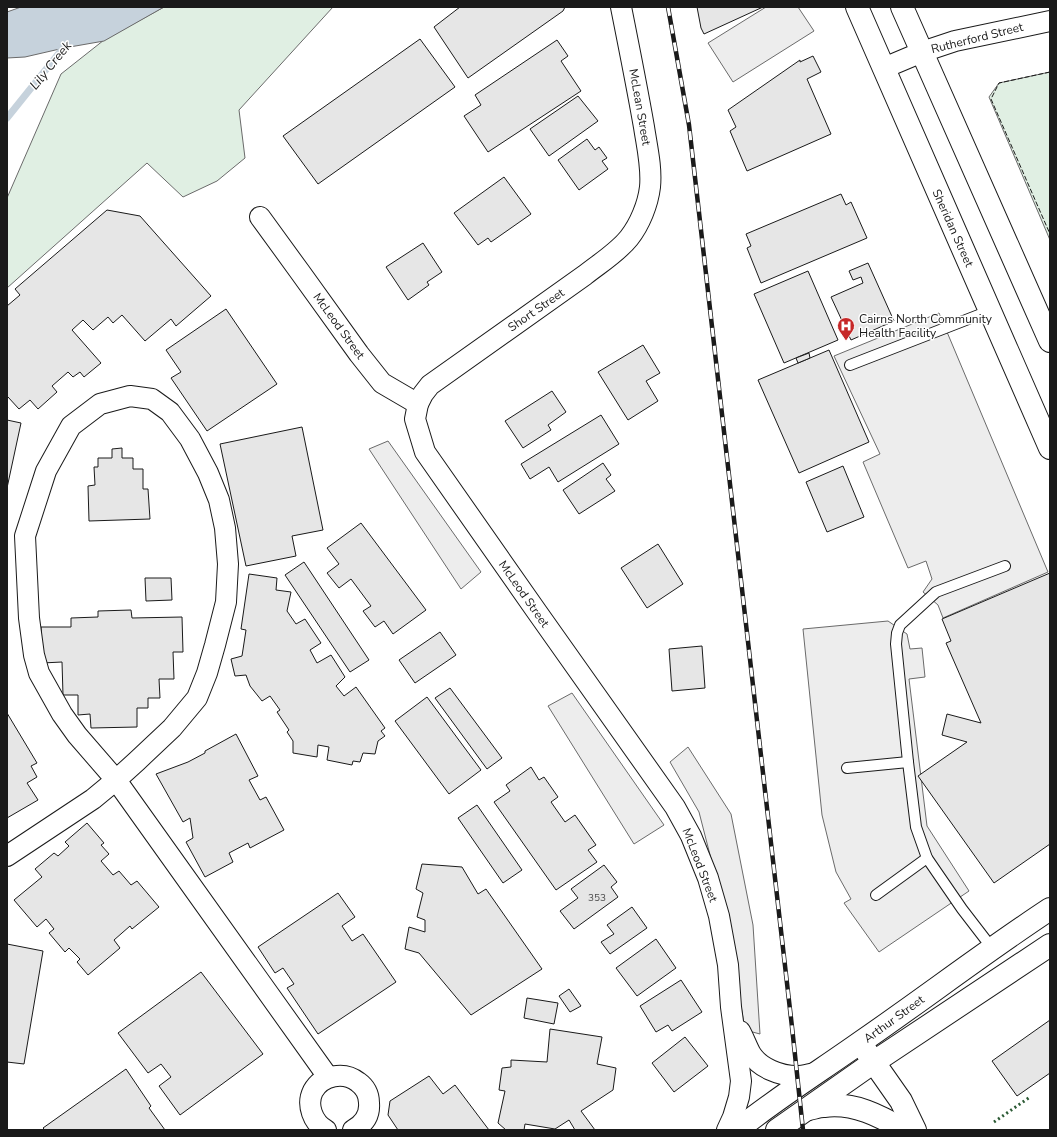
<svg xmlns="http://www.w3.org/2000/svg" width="1057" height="1137" font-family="'Nunito Sans',sans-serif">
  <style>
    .green { fill: #e0efe3; stroke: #6a6a6a }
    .parking { fill: #ededed; stroke: #6a6a6a }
    .water { fill: #c6d2dc; stroke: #6a6a6a }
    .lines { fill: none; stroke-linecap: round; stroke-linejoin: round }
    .stream { stroke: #c6d2dc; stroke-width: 7 }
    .building { fill: #e6e6e6; stroke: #1a1a1a }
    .lane-casing { stroke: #1a1a1a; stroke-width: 12 }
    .street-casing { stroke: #1a1a1a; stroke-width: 22 }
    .secondary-casing { stroke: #1a1a1a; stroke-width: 24 }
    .highway-casing { stroke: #1a1a1a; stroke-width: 24 }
    .lane { stroke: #fff; stroke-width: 10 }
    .street { stroke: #fff; stroke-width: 20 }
    .secondary { stroke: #fff; stroke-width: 22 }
    .highway { stroke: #fff; stroke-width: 22 }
    .rail-casing { stroke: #1a1a1a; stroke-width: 4.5 }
    .rail { stroke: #fff; stroke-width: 3; stroke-dasharray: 9; stroke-linecap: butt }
    .hedge { stroke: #2b5a34; stroke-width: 3; stroke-dasharray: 2 3; stroke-linecap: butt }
    .fence { stroke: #1a1a1a; stroke-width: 1; stroke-dasharray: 5 2; stroke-linecap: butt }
    .labels { text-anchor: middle; stroke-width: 3; stroke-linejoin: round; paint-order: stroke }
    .number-label { font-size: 10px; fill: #4d4d4d }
    .street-label { font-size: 12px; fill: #1a1a1a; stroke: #fff }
    .poi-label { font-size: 12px; fill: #1a1a1a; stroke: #fff; text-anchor: start }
    .water-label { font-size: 13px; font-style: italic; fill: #1a1a1a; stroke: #fff }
  </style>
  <rect width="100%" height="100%" fill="#fff"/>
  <g class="green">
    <path d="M164 7H333L239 110 245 158 217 181 183 197 147 163 7 288V198L61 74 104 40Z"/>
    <path d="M1050 72V240L989 97 999 83Z"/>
  </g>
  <g class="parking">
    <path d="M766 7H798L814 31 733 82 708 43Z"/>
    <path d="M939 313 1048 572 943 618 938 605 923 592 932 579 926 561 908 568 863 462 880 454 834 356Z"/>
    <path d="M388 441 481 572 461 589 369 449Z"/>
    <path d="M888 621 907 634 910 649 922 648 925 677 909 679 927 826 969 891 879 952 844 903 851 899 836 872 822 815 803 629Z"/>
    <path d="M572 693 664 825 634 844 548 706Z"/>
    <path d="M688 747 731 814 753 925 760 1034 745 1030 727 921 699 812 670 762Z"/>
  </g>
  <path class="water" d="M21 7H164L104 41 64 48 25 57 7 58V12Z"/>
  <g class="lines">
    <path class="stream" d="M7 118 68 42"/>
  </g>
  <g class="building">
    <path d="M460 7H565L563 11 468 78 434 27Z"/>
    <path d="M697 7H763L704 34 701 28Z"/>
    <path d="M420 39 455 87 318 184 283 136Z"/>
    <path d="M557 40 568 56 561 61 581 91 488 152 464 116 481 105 475 95Z"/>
    <path d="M813 56 821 72 807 79 831 134 747 171 730 131 736 127 728 110 800 60V62Z"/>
    <path d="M578 96 598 121 549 156 530 129Z"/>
    <path d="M587 139 595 150 599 147 607 158 602 161 608 169 579 190 558 160Z"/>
    <path d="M504 177 531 214 491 242 488 238 478 245 454 213Z"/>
    <path d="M841 194 846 205 851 202 867 238 761 283 747 248 751 246 746 234Z"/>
    <path d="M107 210 140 216 211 296 176 326 171 319 145 341 122 315 113 323 108 317 93 330 83 320 72 330 101 363 84 377 80 372 73 377 68 372 52 386 57 392 38 409 30 400 19 409 8 397 7 398V306L20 295 15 289Z"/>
    <path d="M423 243 442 272 427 282 429 285 408 300 386 267Z"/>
    <path d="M868 263 894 321 851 340 831 297 863 283 861 277 853 280 849 271Z"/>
    <path d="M808 271 838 340 784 363 754 294Z"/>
    <path d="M226 309 277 384 207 431 171 378 181 372 166 350Z"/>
    <path d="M643 345 660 373 646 381 658 401 628 420 598 372Z"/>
    <path d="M829 350 869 442 799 473 758 380Z"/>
    <path d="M809 353 810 358 798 363 796 358Z"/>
    <path d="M552 391 566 412 548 425 551 430 523 448 505 421Z"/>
    <path d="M601 415 619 444 558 482 549 467 530 479 521 464Z"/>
    <path d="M7 420 21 423 7 488Z"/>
    <path d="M302 427 323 530 292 536 296 556 246 566 220 444Z"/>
    <path d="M122 448V458H133V469H143V489H148L150 519 89 521 88 486 95 485 94 467H98V458H112V449Z"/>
    <path d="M603 463 611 475 606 479 615 491 579 514 563 490Z"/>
    <path d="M843 466 864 517 827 532 806 482Z"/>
    <path d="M361 523 426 610 393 634 384 621 375 627 363 611 371 606 351 579 339 588 327 573 339 564 327 548Z"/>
    <path d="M658 544 683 584 647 608 621 568Z"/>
    <path d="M304 562 369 660 350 672 285 575Z"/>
    <path d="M1050 573V844L994 883 918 776 967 742 942 735 947 714 981 723 946 643 951 641 942 619Z"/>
    <path d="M249 574 277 578 276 590 291 592 287 611 296 624 305 619 321 643 310 650 317 663 331 655 345 677 336 686 344 696 356 687 385 728 381 731 385 736 378 741 375 754 363 753 360 762 353 761 352 765 327 760 329 747 318 745 317 757 293 753V741L287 732 289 730 277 712 280 710 270 696 262 701 250 686 246 675 235 676 231 659 242 656 246 630 241 629Z"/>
    <path d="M145 578H171L172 600 146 601Z"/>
    <path d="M131 610 132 618 182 617 183 652H173L174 679H159L160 698H148V708H137V727L91 728 90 714 78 715V695H63L62 662 42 663 41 627H71V618L98 617V611Z"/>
    <path d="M440 632 456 655 415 683 399 660Z"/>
    <path d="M702 646 705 688 672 691 669 649Z"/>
    <path d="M450 688 502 758 487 769 435 698Z"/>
    <path d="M427 697 481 770 449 794 395 721Z"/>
    <path d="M7 713 37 763 31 766 37 777 27 783 38 800 7 818Z"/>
    <path d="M236 734 258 776 249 780 260 800 266 797 284 830 250 848 248 843 229 853 233 862 205 877 186 842 193 838 190 818 183 822 156 774 188 762 205 753V751Z"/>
    <path d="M531 767 539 780 544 777 558 797 551 802 565 822 575 815 596 845 588 850 597 862 556 890 494 802 510 791 506 785Z"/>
    <path d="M477 805 522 870 503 883 458 818Z"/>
    <path d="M87 823 104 843 101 845 109 854 101 861 113 875 119 871 131 885 137 881 159 907 132 929 130 926 114 940 120 948 88 975 77 962 80 959 69 948 65 952 49 933 54 929 46 919 37 927 14 900 42 877 35 869 54 853 58 856 69 846 65 842Z"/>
    <path d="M422 864 462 867 478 894 486 889 542 969 471 1015 419 953 405 949 409 927 425 932V920L417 917 423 893 416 889Z"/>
    <path d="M604 865 617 882 611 887 618 897 574 929 560 911 578 898 571 889Z"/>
    <path d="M338 893 355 917 342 926 352 941 363 934 396 982 318 1034 287 988 294 984 283 968 275 973 258 947Z"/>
    <path d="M632 907 647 928 610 954 601 942 614 934 607 925Z"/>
    <path d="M656 939 676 968 637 996 616 968Z"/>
    <path d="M7 944 43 951 24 1064 7 1062Z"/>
    <path d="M201 972 263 1054 180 1115 159 1086 171 1077 161 1064 148 1073 118 1033Z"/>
    <path d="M681 980 702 1012 672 1031 668 1025 656 1032 640 1006Z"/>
    <path d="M569 989 581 1006 570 1012 559 996Z"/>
    <path d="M527 998 558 1003 554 1024 524 1018Z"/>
    <path d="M1050 1020V1073L1017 1096 992 1061Z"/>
    <path d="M550 1029 602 1037 597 1064 616 1068 613 1090 581 1111 595 1130H575L569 1120 555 1129 525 1124 524 1130H506L498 1123 505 1091 499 1090 502 1068 511 1067V1060L547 1062Z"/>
    <path d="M685 1037 708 1066 674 1092 652 1063Z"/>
    <path d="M126 1069 151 1106 149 1108 165 1130H45L43 1128Z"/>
    <path d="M429 1076 443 1094 455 1085 489 1130H398L388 1115 390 1101Z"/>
  </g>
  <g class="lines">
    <defs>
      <g id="lane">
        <path d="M850 365 989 311"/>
        <path d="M847 768 908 762"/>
        <path d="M876 895 927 858"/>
        <path d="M992 948 962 909 927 858 916 827 908 762 896 644 897 633 900 625 936 592 1005 566"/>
      </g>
      <g id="street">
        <path d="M621 7C629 47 637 87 644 127 647 147 652 167 650 187 648 204 640 224 629 238 617 253 600 263 585 275L430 385 423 394 418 404 415 419 425 452 537 612 675 807 691 836 708 878 719 916 728 965 731 1007 741 1081 739 1097 733 1117 727 1130"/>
        <path d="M884 68 922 52 955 41 1050 21"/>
        <path d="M260 217 300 272 359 354 382 383 418 404"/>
        <path d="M7 856 93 799 116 780 137 761 172 728 197 698 207 673 215 645 226 602 228 564 225 528 219 500 208 473 190 439 170 412 152 399 130 396 100 404 71 426 46 471 25 536 29 618 34 655 39 673 62 714 77 735 116 780 328 1077"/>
        <path d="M740 1031C744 1038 747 1047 751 1054 760 1068 780 1076 797 1076 803 1076 809 1074 815 1073"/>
        <path d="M326 1130C313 1123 306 1105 313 1091 322 1075 344 1071 358 1082 365 1087 369 1094 369 1103 370 1115 364 1124 353 1130"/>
      </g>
      <g id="secondary">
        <path d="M866 1051 901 1101 915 1130"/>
        <path d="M809 1109C814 1108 819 1106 824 1106 854 1102 880 1116 904 1130"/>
        <path d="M737 1130C777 1098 820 1071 861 1042 925 998 986 951 1050 909"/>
        <path d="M777 1130 874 1062 1050 945"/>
      </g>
      <g id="highway">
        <path d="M857 7 1050 448"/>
        <path d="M902 7 1050 341"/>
      </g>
    </defs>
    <use href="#lane" class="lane-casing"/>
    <use href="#street" class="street-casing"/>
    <use href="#secondary" class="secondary-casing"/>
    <use href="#highway" class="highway-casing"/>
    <use href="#lane" class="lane"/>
    <use href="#street" class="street"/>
    <use href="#secondary" class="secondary"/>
    <use href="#highway" class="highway"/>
    <defs>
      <path id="rail" d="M668 7 689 125 792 1027 803 1130"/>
    </defs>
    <use href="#rail" class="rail-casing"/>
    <use href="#rail" class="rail"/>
    <path class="hedge" d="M994 1122 1030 1097"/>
    <path class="fence" d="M1050 72 999 83 991 99 1050 234"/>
  </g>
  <defs>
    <symbol id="hospital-pin" viewBox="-11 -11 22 30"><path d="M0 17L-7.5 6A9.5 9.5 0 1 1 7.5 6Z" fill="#c62828" stroke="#fff"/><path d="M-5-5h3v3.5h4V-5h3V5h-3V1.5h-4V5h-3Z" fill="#fff"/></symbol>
  </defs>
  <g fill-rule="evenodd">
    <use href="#hospital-pin" x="836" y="316" width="20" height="27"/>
  </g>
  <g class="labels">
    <g class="number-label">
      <text x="597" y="901">353</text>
    </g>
    <g class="street-label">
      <text transform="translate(977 38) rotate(-14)" y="4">Rutherford Street</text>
      <text transform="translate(640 107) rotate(80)" y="4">McLean Street</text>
      <text transform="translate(953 228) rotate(66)" y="4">Sheridan Street</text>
      <text transform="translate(536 310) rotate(-35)" y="4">Short Street</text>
      <text transform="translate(339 326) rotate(54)" y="4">McLeod Street</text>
      <text transform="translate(524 594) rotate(55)" y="4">McLeod Street</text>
      <text transform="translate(700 865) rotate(69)" y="4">McLeod Street</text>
      <text transform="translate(894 1019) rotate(-36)" y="4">Arthur Street</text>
    </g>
    <g class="poi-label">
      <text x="859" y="323">Cairns North Community<tspan x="859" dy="14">Health Facility</tspan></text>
    </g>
    <g class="water-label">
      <text transform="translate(50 65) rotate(-51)" y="5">Lily Creek</text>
    </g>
  </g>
  <rect width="1057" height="1137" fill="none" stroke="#1a1a1a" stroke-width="16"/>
</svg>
